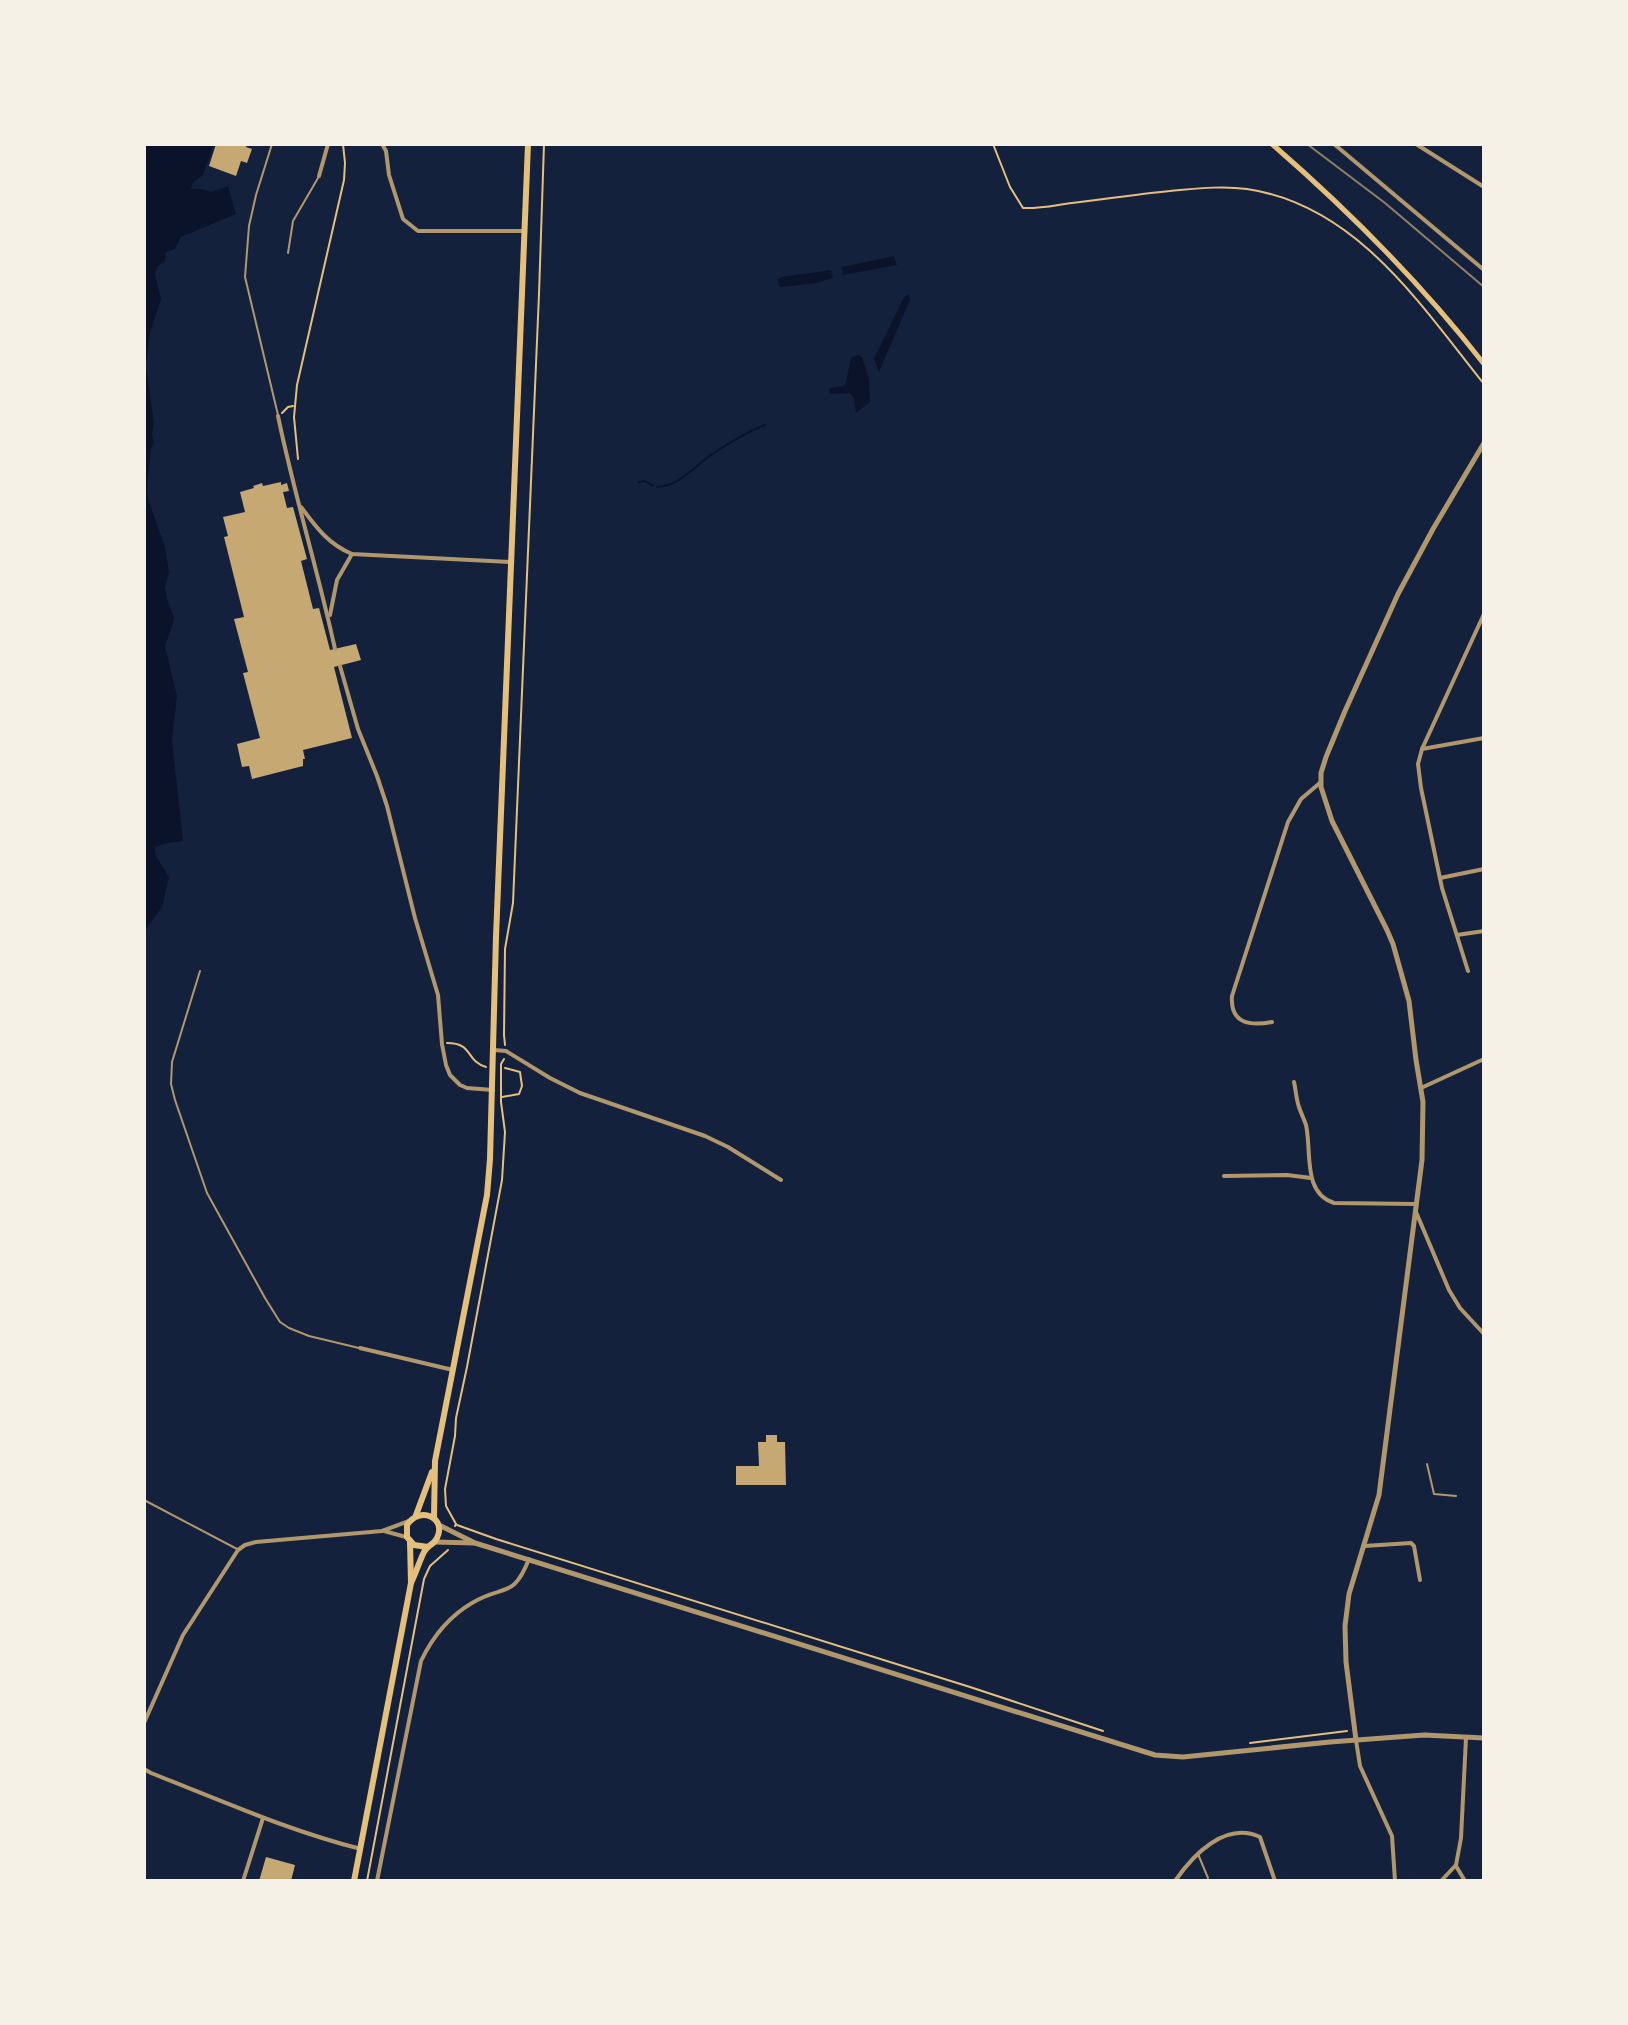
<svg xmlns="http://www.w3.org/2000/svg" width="1628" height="2025" font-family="Roboto,sans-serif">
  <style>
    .water { fill: #0b132b }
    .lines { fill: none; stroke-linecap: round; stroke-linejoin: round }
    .stream { stroke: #0b132b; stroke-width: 2 }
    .building { fill: #c6a872 }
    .path { stroke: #e5c07b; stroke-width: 2 }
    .service { stroke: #b1986c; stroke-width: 2 }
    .minor { stroke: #b1986c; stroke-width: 4 }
    .tertiary { stroke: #b1986c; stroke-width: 5 }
    .secondary { stroke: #e5c07b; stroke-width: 5 }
    .trunk { stroke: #e5c07b; stroke-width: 6 }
    .rail { stroke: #918062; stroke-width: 2 }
  </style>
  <rect width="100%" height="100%" fill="#14213d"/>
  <g class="water">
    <path d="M144 144H214L203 175 193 183 191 189H202L211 192 228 186 236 214 181 237 175 249 166 252 165 261 157 267 155 274 161 299 150 333 146 366 154 424 152 434 154 442 151 449 147 486 148 499 165 547 169 572 165 588 167 599 174 617 173 624 165 646 177 696 172 740 183 841 168 843 155 847 156 856 169 877 162 907 144 932Z"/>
    <path d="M894 256 897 265 843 275 842 267Z"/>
    <path d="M831 270 833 278 816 283 782 287 779 286 778 279 782 277Z"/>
    <path d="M909 294 910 300 879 372 874 359 904 297Z"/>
    <path d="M858 355 862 357 869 379 870 402 856 413 854 399 850 393 829 394 830 388 844 386 846 382 851 358Z"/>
  </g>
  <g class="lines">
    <g class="stream">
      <path d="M639 482 645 481 653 486"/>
      <path d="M657 487C681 486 696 464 715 452 731 442 748 431 765 425"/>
    </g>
  </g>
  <g class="building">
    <path d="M216 144H247L246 147 252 149 247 163 241 161 236 176 209 166Z"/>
    <path d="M281 482V485L287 483 289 491 283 492 287 508 293 507 307 559 301 561 313 609 319 608 330 650 356 644 361 660 334 667 352 738 303 750 305 759H303V766L252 779 249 766 242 767 237 744 260 738 243 673 248 672 234 619 244 617 224 537 228 536 223 517 245 512 240 492 254 488 253 486 262 483 263 486Z"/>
    <path d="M766 1435H777V1442H785L786 1485H736V1466H759L758 1442H766Z"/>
    <path d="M266 1857 295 1865 291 1881H259Z"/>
  </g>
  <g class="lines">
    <g class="path">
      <path d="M993 144 1010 187 1023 208C1039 209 1056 205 1072 203 1108 199 1144 193 1180 190 1202 188 1225 186 1247 189 1356 205 1420 304 1484 384"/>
      <path d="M282 413 288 407 293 406"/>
      <path d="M298 459 294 417 297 385 344 180 345 163 343 144"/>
      <path d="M447 1043C474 1043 465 1061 486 1067"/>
      <path d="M505 1045 504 1035 505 949 513 903 539 294 544 144"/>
      <path d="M502 1097 519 1094 522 1086 520 1072 505 1068"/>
      <path d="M457 1525 496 1539 970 1687 1103 1731"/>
      <path d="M455 1526 456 1524 446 1506 445 1489 455 1436 456 1418 467 1367 502 1180 505 1132 501 1102V1064L504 1059"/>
      <path d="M1250 1743 1347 1731"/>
      <path d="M367 1881 424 1579 430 1566 448 1550"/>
    </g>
    <g class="service">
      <path d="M272 144 256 195 249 226 245 277 278 415"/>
      <path d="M288 253 293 221 318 178"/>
      <path d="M200 971 172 1062 171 1084 175 1100 207 1193 265 1298 280 1322 289 1328 309 1336 359 1348"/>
      <path d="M1427 1464 1434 1494 1456 1496"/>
      <path d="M144 1500 237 1549"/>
      <path d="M1198 1854 1208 1878"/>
    </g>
    <g class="minor">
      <path d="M382 144 386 151 389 175 403 219 418 231H524"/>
      <path d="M1334 144 1484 270"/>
      <path d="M1416 144 1484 187"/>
      <path d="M319 176 328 144"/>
      <path d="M278 416C294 494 318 571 335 649"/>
      <path d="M301 507C316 527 328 544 352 554L511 562"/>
      <path d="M330 615 337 580 352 554"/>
      <path d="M340 666 358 729 377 776 387 806 415 918 438 995 442 1044 446 1065 450 1075 460 1085 467 1088 493 1090"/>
      <path d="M1422 749 1484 738"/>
      <path d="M1440 878 1484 869"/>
      <path d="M1457 935 1484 931"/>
      <path d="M1468 971 1442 888 1421 788 1418 764 1422 749 1484 614"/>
      <path d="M1272 1022C1250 1026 1230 1024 1232 996L1288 822 1301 799 1321 782"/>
      <path d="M494 1050 506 1051 550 1078 580 1093 705 1136 728 1147 781 1180"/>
      <path d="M1294 1082C1296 1090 1296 1099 1299 1107 1301 1113 1304 1119 1306 1125 1312 1151 1302 1193 1334 1203L1416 1204"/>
      <path d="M1421 1088 1484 1059"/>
      <path d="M1224 1176 1287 1175 1311 1178"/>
      <path d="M1416 1212 1449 1290 1460 1308 1484 1334"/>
      <path d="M360 1348 453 1370"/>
      <path d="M384 1531 406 1537"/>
      <path d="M1364 1546 1411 1543 1414 1546 1420 1580"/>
      <path d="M144 1723 183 1635 238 1550 245 1545 256 1542 382 1531 409 1521"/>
      <path d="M1356 1740 1360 1766 1392 1836 1395 1881"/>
      <path d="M144 1769 151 1773C220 1800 289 1831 361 1849"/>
      <path d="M1456 1866 1465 1881"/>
      <path d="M243 1881 263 1818"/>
      <path d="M377 1881 421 1661C433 1636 448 1617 472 1603 503 1584 513 1600 529 1559"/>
      <path d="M1175 1881C1193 1855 1225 1821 1260 1837L1275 1881"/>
      <path d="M1441 1881 1456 1865 1461 1838 1466 1738"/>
    </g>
    <g class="tertiary">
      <path d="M439 1525 475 1543 1155 1755 1183 1757 1330 1742 1424 1735 1484 1738"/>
      <path d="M434 1542 474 1543"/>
      <path d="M1356 1740 1346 1662 1345 1626 1349 1594 1379 1495 1422 1160 1423 1102 1416 1060 1409 1001 1393 944 1387 930 1332 821 1321 787V773L1326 757 1345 711 1398 594 1433 529 1484 443"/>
    </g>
    <path class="secondary" d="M1272 144C1349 211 1421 283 1484 364"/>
    <g class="trunk">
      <path d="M416 1515 432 1472"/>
      <path d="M434 1518 435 1461 487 1195 490 1159 496 937 528 144"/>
      <path d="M411 1583C416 1573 419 1562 424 1552 427 1545 434 1545 437 1538 447 1518 420 1505 407 1525V1537L414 1545 428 1547"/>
      <path d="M354 1881 411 1583 410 1542"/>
    </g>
    <path class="rail" d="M1307 144 1385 203 1484 287"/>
  </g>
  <rect width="1628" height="2025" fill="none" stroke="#f6f1e7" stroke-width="292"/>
</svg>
